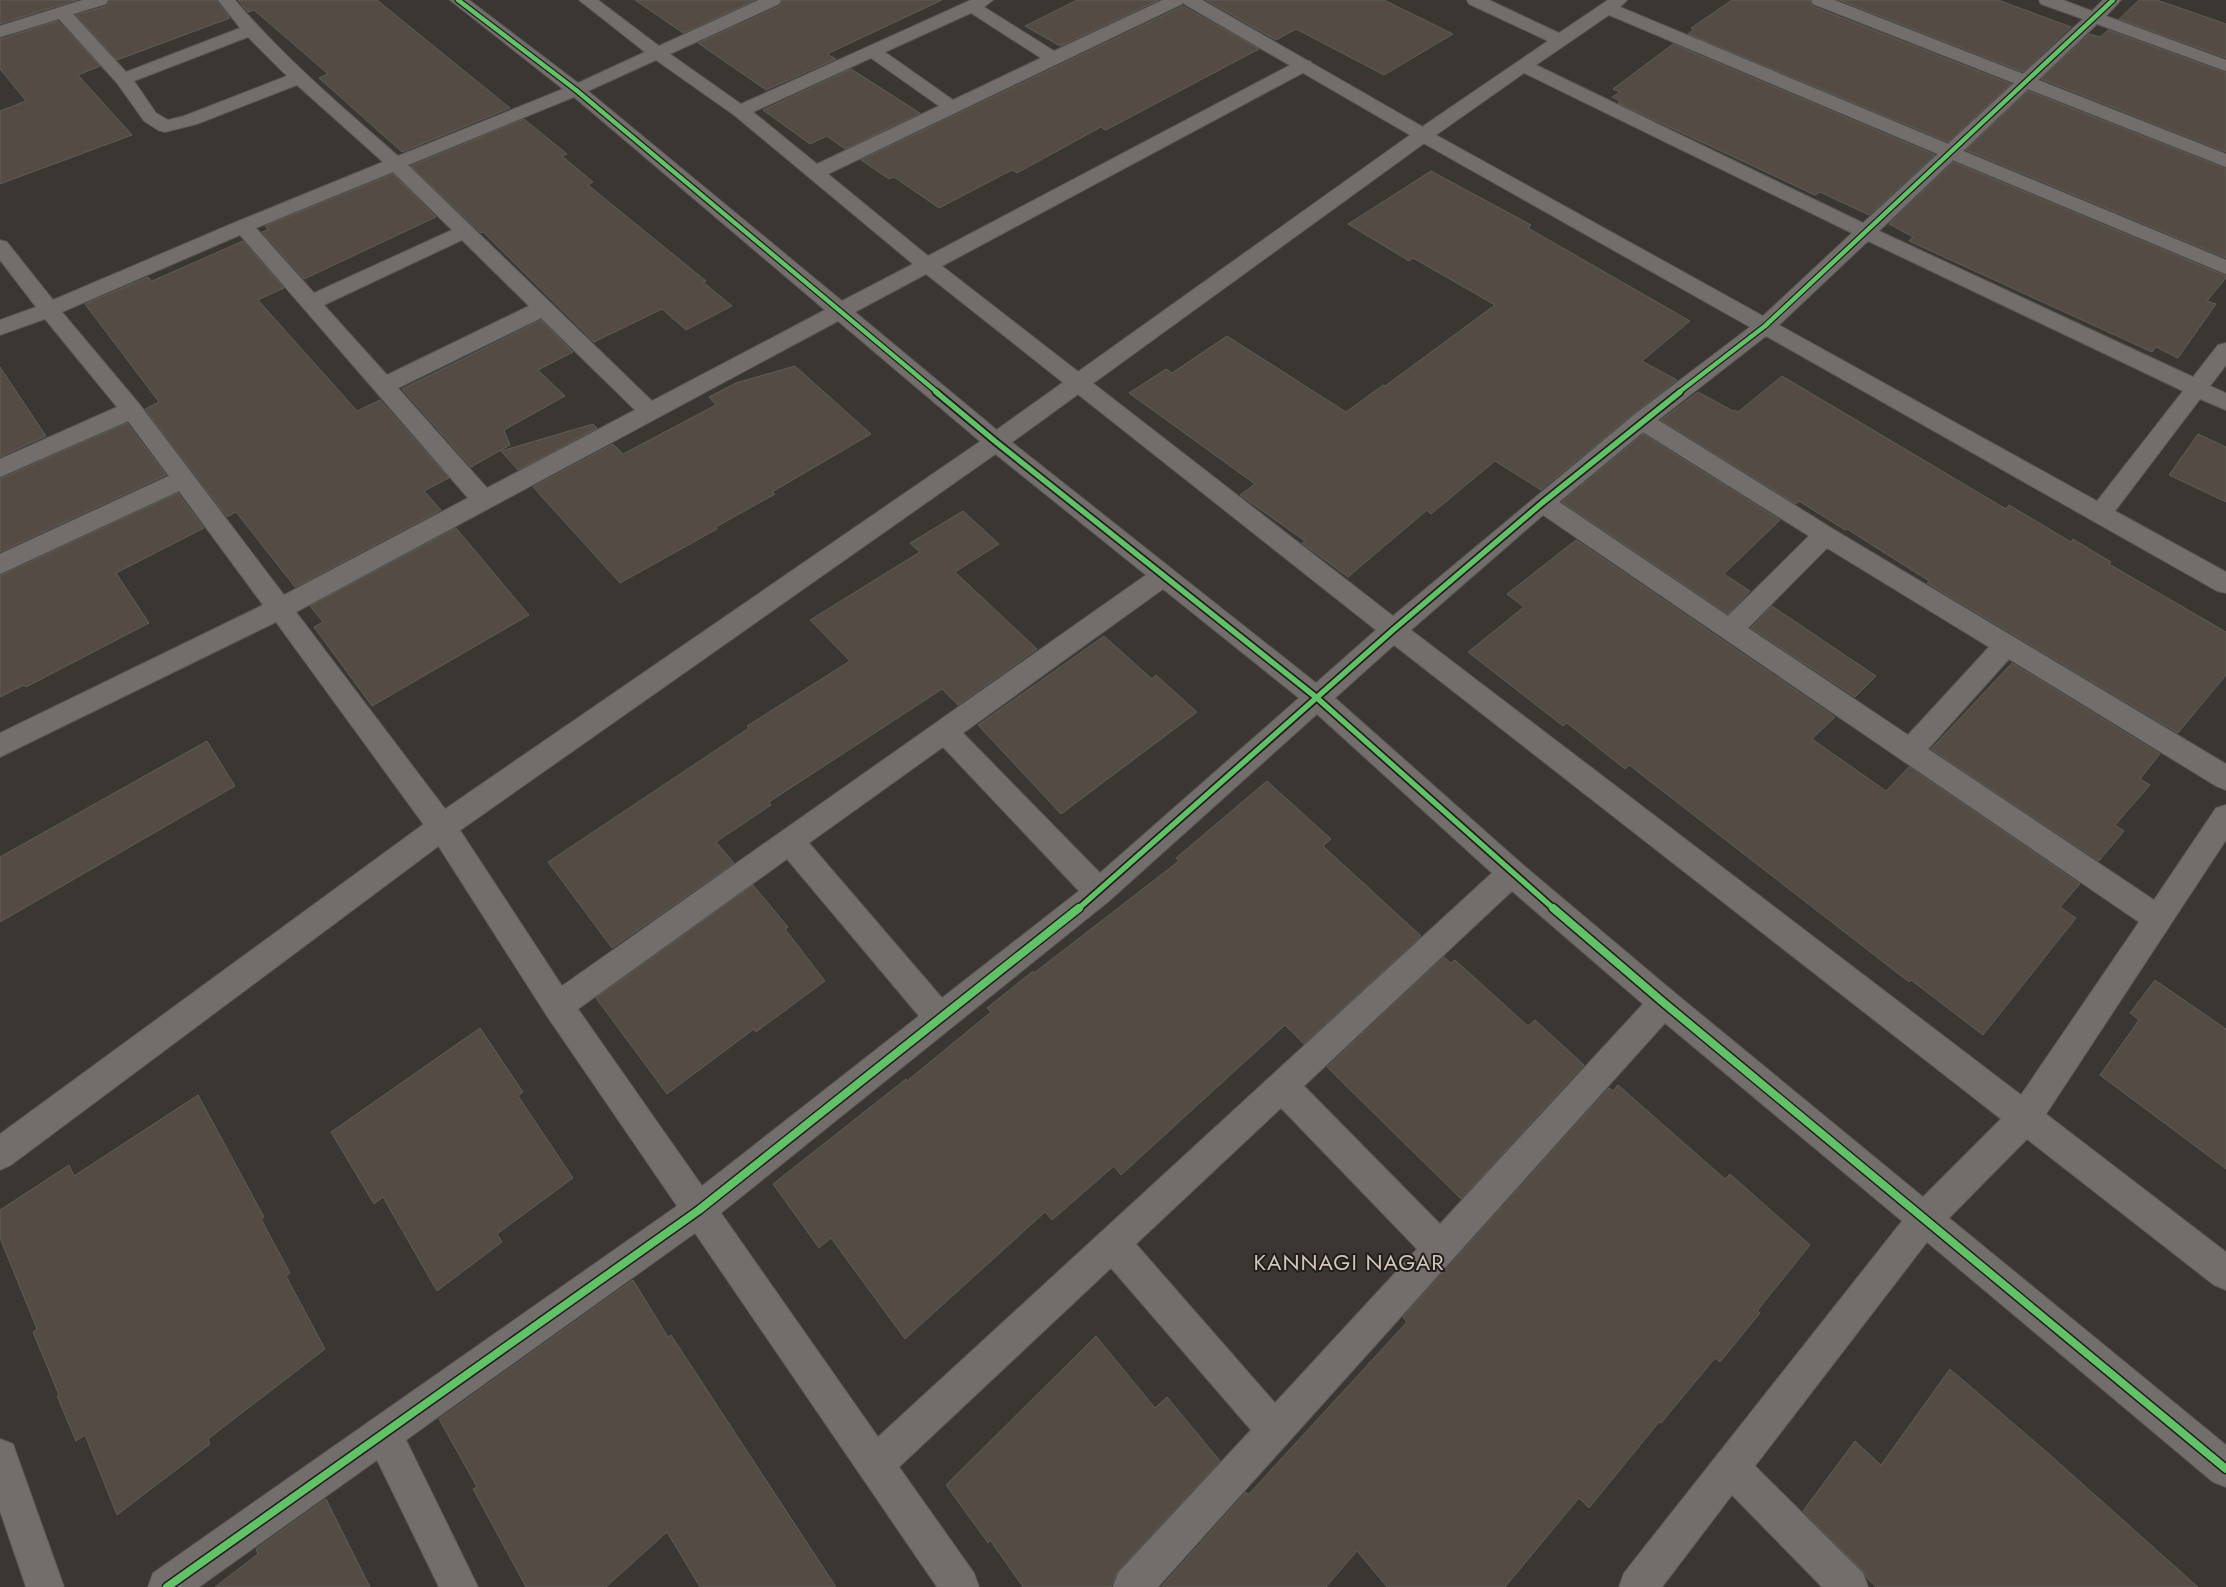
<svg xmlns="http://www.w3.org/2000/svg" width="2226" height="1587" font-family="Jost,sans-serif">
  <style>
    .building { fill: #544c44; stroke: #5f5c58 }
    .lines { fill: none; stroke-linecap: round; stroke-linejoin: round }
    .street-casing { stroke: #585551; stroke-width: 2 }
    .secondary-casing { stroke: #585551; stroke-width: 2 }
    .street { fill: #716e6c; fill-rule: evenodd }
    .secondary { fill: #716e6c; fill-rule: evenodd }
    .cycleway-far2-casing { stroke: #221e1b; stroke-width: 7 }
    .cycleway-far1-casing { stroke: #221e1b; stroke-width: 9 }
    .cycleway-casing { stroke: #221e1b; stroke-width: 11 }
    .cycleway-far2 { stroke: #61c268; stroke-width: 4.5 }
    .cycleway-far1 { stroke: #61c268; stroke-width: 5.5 }
    .cycleway { stroke: #61c268; stroke-width: 8 }
    .labels { text-anchor: middle; stroke-width: 4; stroke-linejoin: round; paint-order: stroke }
    .near-neighbourhood-label { font-size: 22px; letter-spacing: 1px; fill: #cfc5bc; stroke: #221e1b }
  </style>
  <rect width="100%" height="100%" fill="#3a3632"/>
  <g class="building">
    <path d="M0 0H77L0 24Z"/>
    <path d="M110 0H216L230 18 117 60 76 15 107 6Z"/>
    <path d="M238 0H377L510 108 402 152 319 78 328 74 254 10 248 12Z"/>
    <path d="M635 0H755L683 33Z"/>
    <path d="M783 0H942L827 54 836 59 766 90 698 43 780 6Z"/>
    <path d="M1077 0H1159L1060 46 1025 26Z"/>
    <path d="M1206 0H1384L1453 34 1384 75 1296 29 1276 40Z"/>
    <path d="M1732 0H1809L1812 6 2011 84 1948 142 1688 34 1694 29 1691 28Z"/>
    <path d="M1839 0H1998L2071 27 2023 72Z"/>
    <path d="M2139 0H2157L2226 24V58L2119 19Z"/>
    <path d="M1183 6 1259 49 1106 130 1101 127 1017 173 1012 170 939 208 894 177 889 179 861 160Z"/>
    <path d="M58 21 100 66 78 75 132 135 0 184V111L26 101 0 69V39Z"/>
    <path d="M2108 30 2226 73V152L2041 79 2089 34 2100 37Z"/>
    <path d="M1673 44 1935 155 1869 215 1820 192 1815 195 1618 103 1620 101 1612 97 1620 92 1613 89Z"/>
    <path d="M851 69 920 113 845 149 827 136 810 144 763 110Z"/>
    <path d="M2028 91 2226 169V258L1966 150Z"/>
    <path d="M524 119 567 154 562 156 593 182 588 185 706 281 703 282 732 306 686 330 662 309 594 342 483 232 481 233 411 166Z"/>
    <path d="M1953 162 2226 276V278L2207 301 2216 304 2178 358 2156 347 2152 352 1909 241 1913 237 1889 224Z"/>
    <path d="M1431 171 1531 225 1528 228 1690 321 1642 361 1677 380 1633 414 1541 490 1495 461 1431 514 1427 510 1348 577 1302 543 1305 541 1240 495 1255 484 1129 393 1166 369 1172 373 1227 336 1346 412 1383 385 1385 386 1495 305 1413 258 1409 261 1348 224Z"/>
    <path d="M393 174 436 217 304 279 262 232 268 230 265 226Z"/>
    <path d="M243 241 284 288 258 300 357 411 380 400 449 478 424 491 441 510 295 587 236 512 227 517 145 409 159 402 85 304 148 277 152 281Z"/>
    <path d="M541 320 573 352 538 370 565 396 504 430 510 445 471 467 402 389Z"/>
    <path d="M795 366 871 434 772 492 775 494 716 527 717 529 620 583 533 487 613 444 623 454 716 405 709 397 736 383Z"/>
    <path d="M0 367 46 436 0 457Z"/>
    <path d="M1782 376 2006 509 2009 505 2071 542 2073 539 2111 562 2109 564 2226 632V675L2178 733 1927 583 1929 581 1847 529 1845 530 1799 501 1796 504 1661 420 1698 392 1733 411 1735 410 1738 412Z"/>
    <path d="M127 423 166 475 0 552V479Z"/>
    <path d="M593 424 597 428 518 470 501 451Z"/>
    <path d="M1643 434 1780 520 1724 574 1750 591 1728 614 1562 502Z"/>
    <path d="M2198 434 2226 447V502L2169 475Z"/>
    <path d="M178 493 204 528 116 573 149 623 26 687 24 685 0 697V576Z"/>
    <path d="M963 511 999 544 955 572 1037 649 958 705 942 689 769 802 771 805 716 842 734 863 612 948 548 862 749 728 747 726 850 661 810 620 920 552 910 543Z"/>
    <path d="M456 528 529 615 372 706 314 627 323 622 310 606Z"/>
    <path d="M1576 540 1835 717 1812 739 1886 791 1909 767 2080 884 2060 907 2076 918 1983 1035 1911 980 1909 982 1629 765 1625 769 1567 723 1563 726 1468 652 1524 607 1507 594Z"/>
    <path d="M1772 606 1876 676 1855 697 1751 628Z"/>
    <path d="M1104 636 1152 679 1156 675 1197 712 1061 814 978 725Z"/>
    <path d="M2012 663 2160 754 2140 779 2150 785 2115 825 2124 831 2099 861 1931 749Z"/>
    <path d="M207 741 235 786 0 922V857Z"/>
    <path d="M1267 781 1331 839 1323 846 1421 936 1304 1044 1285 1025 1121 1175 1114 1166 1052 1220 1045 1212 905 1339 831 1238 819 1248 773 1184 906 1079 907 1081 991 1012 987 1008 1033 971 1034 973 1179 861 1176 858Z"/>
    <path d="M753 885 788 927 785 929 825 981 756 1032 754 1029 667 1094 596 998Z"/>
    <path d="M1444 957 1451 963 1455 960 1528 1026 1535 1020 1584 1065 1461 1199 1327 1067Z"/>
    <path d="M2155 980 2226 1029V1169L2100 1075 2139 1020 2130 1013Z"/>
    <path d="M480 1028 523 1092 518 1096 573 1178 497 1234 502 1242 437 1291 383 1197 374 1204 331 1132Z"/>
    <path d="M1618 1085 1725 1179 1730 1174 1810 1245 1757 1311 1760 1313 1720 1362 1715 1358 1661 1423 1659 1422 1589 1508 1579 1498 1505 1587H1387L1357 1551 1326 1587H1161L1246 1492 1248 1495 1407 1322 1403 1317 1609 1088 1613 1091Z"/>
    <path d="M198 1095 264 1217 261 1219 290 1273 286 1276 325 1349 208 1439 210 1444 117 1515 85 1435 76 1441 57 1396 59 1395 33 1332 37 1329 0 1238V1210L69 1165 74 1176Z"/>
    <path d="M633 1280 668 1337 671 1335 836 1587H700L667 1532 606 1587H526L473 1489 477 1487 439 1419Z"/>
    <path d="M1096 1336 1155 1408 1167 1397 1220 1461 1117 1572 1111 1587H1023L990 1540 988 1543 946 1485Z"/>
    <path d="M1950 1369 2049 1454 2198 1587H1876L1867 1578 1864 1572 1803 1511 1855 1441 1881 1465Z"/>
    <path d="M326 1499 370 1587H215L258 1554 256 1549Z"/>
  </g>
  <g class="lines">
    <defs>
      <g id="street">
        <path d="M83 0H108L106 4 73 14 126 72 240 28 218 0H235C284 58 341 106 398 156L563 89 450 0H469L578 83 645 52 579 0H598L659 46 759 0H781L779 4 670 54 741 104 971 0H993L984 7 1054 51 1163 0H1184L1182 4 828 174 928 256 1298 61H1310L1313 65 1310 69 942 266 1393 616 1634 415 1750 327 1416 139 1414 135 1416 131 1548 41 1469 4 1467 0H1489L1559 33 1608 0H1627L1620 7 1948 144 2014 83 1813 4 1811 0H1834L2023 74 2083 19 2041 4 2039 0H2063L2092 11 2103 0H2121L2106 16 2226 60V71L2097 24 2038 80 2226 154V167L2028 89 1963 151 2226 260V274L1953 160 1879 231 2193 377 2218 345 2226 343V365L2210 386 2226 393V410L2200 399 2115 511 2226 572V593L2217 591 1766 336 1658 420 1833 529 2226 764V790L2216 786 2009 659 1928 749 2154 900 2216 808 2226 805V840L2046 1114 2226 1252V1290L2214 1285 2027 1139 1949 1218 2226 1445V1487L2213 1482 1927 1242 1755 1466 1863 1573 1868 1587H1822L1732 1495 1662 1587H1619L1624 1573 1902 1221 1665 1023 1158 1587H1113L1118 1573 1251 1430 1111 1268 899 1467 974 1573 979 1587H937L695 1233 406 1440 478 1587H439L377 1460 199 1587H148L153 1573 677 1206 547 1016 432 836 276 622 0 757V733L263 605 179 491 0 574V554L169 476 128 421 0 477V459L117 407 45 319 0 335V320L36 307 0 260V240L7 242 53 300 236 222 383 162 297 85 197 124 165 132 158 130 144 121 117 83 59 19 0 37V26ZM971 13 1041 58 953 100 885 52ZM1609 15 1938 154 1863 223 1536 65ZM248 37 287 76 184 116 168 120 156 113 134 81ZM871 58 939 106 817 164 753 112ZM656 60 734 115 913 264 842 301 588 91ZM1524 73 1852 233 1763 316 1436 135ZM574 97 825 310 652 401 408 165ZM393 172 452 230 314 293 256 228ZM240 235 468 498 284 595 140 405 62 312ZM462 240 529 306 387 375 324 305ZM1868 241 2183 391 2097 501 1779 325ZM926 274 1376 630 1316 683 1004 436 855 312ZM541 318 635 410 487 488 398 388ZM838 321 988 448 1146 575 562 986 452 818 296 612ZM1643 432 1809 536 1728 616 1559 502ZM1543 515 2139 922 2021 1095 1411 630ZM1827 548 1989 647 1908 735 1748 628ZM1163 589 1299 698 1100 873 963 733ZM1394 645 2001 1119 1923 1197 1675 993 1522 864 1335 698ZM1317 714 1492 873 878 1437 721 1213 1109 901ZM943 747 1079 891 942 998 809 843ZM787 859 919 1016 702 1186 578 1009ZM1512 891 1643 1004 1440 1224 1304 1086ZM1281 1108 1417 1249 1275 1403 1136 1244Z"/>
        <path d="M0 1439 13 1444 64 1587H26L0 1511Z"/>
      </g>
      <path id="secondary" d="M1182 0H1202L1430 131 1432 135 1430 139 1004 448 452 836 11 1165 0 1170V1134L432 818 988 436 1410 135 1184 4Z"/>
    </defs>
    <use href="#street" class="street-casing"/>
    <use href="#secondary" class="secondary-casing"/>
    <use href="#street" class="street"/>
    <use href="#secondary" class="secondary"/>
    <defs>
      <g id="cycleway-far2">
        <path d="M458 0 576 90 938 393"/>
        <path d="M1678 393 1765 326 2113 0"/>
      </g>
      <g id="cycleway-far1">
        <path d="M936 392 996 442 1317 698 1554 909"/>
        <path d="M1078 909 1393 630 1542 503 1680 392"/>
      </g>
      <g id="cycleway">
        <path d="M1553 908 1664 1003 2226 1469"/>
        <path d="M167 1587 699 1210 1079 908"/>
      </g>
    </defs>
    <use href="#cycleway-far2" class="cycleway-far2-casing"/>
    <use href="#cycleway-far1" class="cycleway-far1-casing"/>
    <use href="#cycleway" class="cycleway-casing"/>
    <use href="#cycleway-far2" class="cycleway-far2"/>
    <use href="#cycleway-far1" class="cycleway-far1"/>
    <use href="#cycleway" class="cycleway"/>
  </g>
  <g class="labels">
    <g class="near-neighbourhood-label">
      <text x="1349" y="1270">KANNAGI NAGAR</text>
    </g>
  </g>
</svg>
